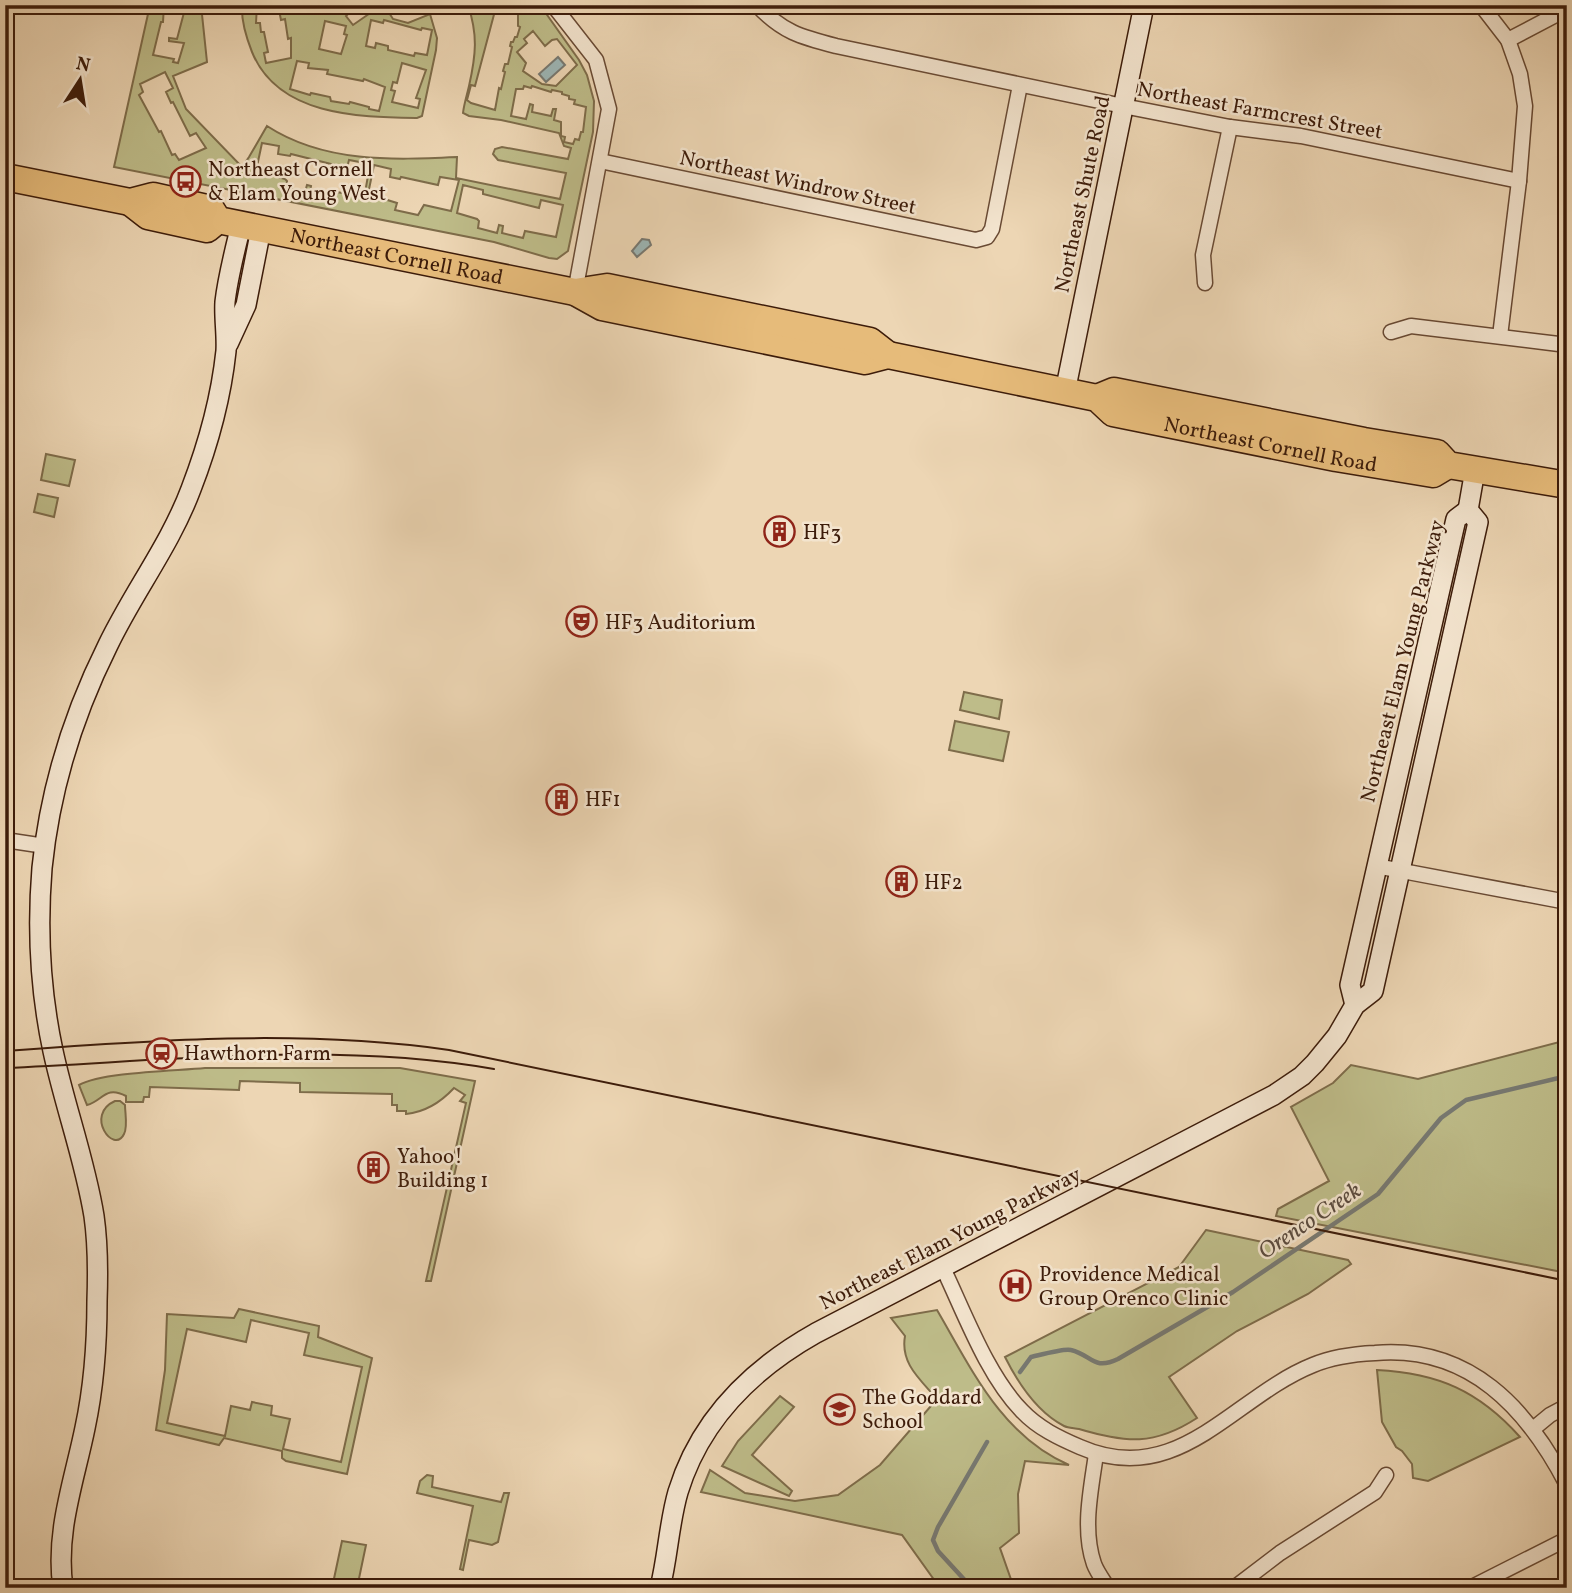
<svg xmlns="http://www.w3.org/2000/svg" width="1572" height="1593" font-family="Vollkorn,serif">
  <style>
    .green { fill: #bebc89; stroke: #7e6c4a; stroke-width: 2; fill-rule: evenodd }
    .water { fill: #9db7b7; stroke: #777972; stroke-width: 2 }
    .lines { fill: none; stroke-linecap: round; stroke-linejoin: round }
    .stream { stroke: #777972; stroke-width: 4.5 }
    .street-casing { stroke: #694a34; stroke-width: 17 }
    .secondary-casing { stroke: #3d1c0a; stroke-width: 22 }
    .highway-casing { stroke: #3d1c0a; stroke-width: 29 }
    .street { stroke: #f3e4ce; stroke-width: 14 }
    .secondary { stroke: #f3e4ce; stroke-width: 19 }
    .highway { stroke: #e6bb7a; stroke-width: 26 }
    .tram { stroke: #3d1c0a; stroke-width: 2 }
    .labels { text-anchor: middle; stroke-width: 5; stroke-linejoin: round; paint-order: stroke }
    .street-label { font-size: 21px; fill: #3d1c0a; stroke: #f3e4ce }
    .poi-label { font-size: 21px; fill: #3d1c0a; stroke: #f3e4ce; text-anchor: start }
    .water-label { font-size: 23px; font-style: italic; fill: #5a4a3e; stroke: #f3e4ce }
  </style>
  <rect width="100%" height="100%" fill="#edd6b4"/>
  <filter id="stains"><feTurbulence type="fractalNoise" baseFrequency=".00286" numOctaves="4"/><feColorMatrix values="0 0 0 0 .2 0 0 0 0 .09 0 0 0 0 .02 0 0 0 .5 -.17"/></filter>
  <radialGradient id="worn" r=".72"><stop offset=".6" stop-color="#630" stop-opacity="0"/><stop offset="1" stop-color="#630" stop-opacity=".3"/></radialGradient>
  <g class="green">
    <path d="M150 5H164L163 22H161L153 55 174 59 173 62 178 63 184 43 169 41V38L177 39 186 5H201L207 62 173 76 186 109 242 167 249 157 267 126C324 163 392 160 457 157L456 178 560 199 566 173 498 160 493 154 495 149 502 147 568 159 571 148 564 146 559 133 501 120 469 116 463 113C464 104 467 95 469 86 476 55 478 35 468 5H475L480 12 489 5H540L579 60 587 75 594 101 593 132 568 251 557 259 549 258 494 242 114 167ZM496 7 518 13V26L520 27 517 37H515L513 42H511L510 46 512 47 508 64H505L503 71 505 72 501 89 499 88 495 110 471 103 467 100 471 85 475 86ZM533 31 545 46 552 40 557 39 577 65 556 86 542 84 523 71 526 63 517 52 527 43 524 39ZM165 72 173 88 166 92 171 103 173 102 190 136 196 133 206 148 179 160 175 154 172 155 161 131 159 132 139 95 143 92 140 84ZM524 86 531 88 532 86 551 92 552 90 562 92V94L569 96V99L575 100 574 104 586 107 583 132H581L579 140 575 139 573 144 564 142 565 137 561 136V122L554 120 556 109H553L551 116 532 112 533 105 530 104 526 119 511 116 516 89H523ZM262 143 279 146 278 154 290 156 291 154 347 168 349 160 370 164 365 193 344 188 342 193 332 191 330 197 310 193 311 186 307 185 305 192 286 188 287 181 285 179 256 171ZM374 165 391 169 390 177 400 179 401 177 438 185 440 177 459 180 451 211 424 205 418 215 395 210 397 203 368 194ZM463 185 483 190V194L539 208 541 200 563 205 556 237 525 231 523 238 502 233 503 226 499 225 497 233 478 228 479 221 477 219 457 213Z"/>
    <path d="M242 5H257L256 23H260L261 32H264L268 52 264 53 266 63 291 58V38L288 39 285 19 281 20 278 5H346L351 11 346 16 353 25 376 9 374 5H384L393 19 408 23 430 14 437 38 436 50 422 116 417 118C358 117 278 116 252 52 246 37 241 22 242 5ZM371 20 383 23 384 20 421 30 422 28 432 30 427 55 415 53 414 56 388 50V46L376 43 375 48 366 46ZM325 21 346 26 344 34 347 35 341 54 319 49ZM297 61 309 63 308 68 328 70 327 74 363 81 364 79 385 87 379 111 369 109V107L350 102 349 104 331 101 330 97 311 93 310 95 290 89ZM402 63 426 70 416 98 420 99 418 108 392 102 395 91 391 90 393 82 397 83Z"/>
    <path d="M46 454 75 460 69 486 41 480Z"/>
    <path d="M38 494 58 498 54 517 34 512Z"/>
    <path d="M964 692 1002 700 999 719 960 710Z"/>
    <path d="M955 721 1009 732 1003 761 949 750Z"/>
    <path d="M1567 1040V1273L1276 1216 1278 1209 1329 1181 1291 1107 1333 1083 1351 1065 1418 1079Z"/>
    <path d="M205 1068H400L475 1081 431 1281H426L466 1103 460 1101 465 1095 454 1088C441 1102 426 1112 406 1114V1111H397V1105H392V1094L300 1092V1083L240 1081 239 1090 150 1087 149 1097H144L143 1102H126V1096C105 1085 103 1101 87 1105L79 1085C103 1072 175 1071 205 1068Z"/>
    <path d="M115 1101H120L125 1105C125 1113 128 1127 124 1134 114 1155 84 1115 115 1101Z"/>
    <path d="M1206 1230 1348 1260 1351 1264 1308 1294 1237 1331 1169 1377 1197 1418C1154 1446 1126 1443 1079 1429 1074 1428 1068 1428 1064 1426 1037 1412 1018 1383 1005 1357L1179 1267Z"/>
    <path d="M239 1309 319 1326 318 1337 372 1358 347 1474 286 1461 282 1458V1451L224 1438 219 1445 156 1430 165 1370 167 1314 234 1318ZM251 1320 309 1333 304 1355 362 1367 341 1462 283 1449 290 1419 271 1415 272 1406 252 1402 250 1410 231 1406 225 1436 167 1423 187 1329 246 1342Z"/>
    <path d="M937 1310C972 1370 1002 1436 1069 1465L1025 1461 1018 1494 1019 1533 1000 1548 1014 1588H940L902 1535 701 1492 710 1470 745 1493 795 1501 838 1495 880 1465 937 1399C921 1380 900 1364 905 1336L891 1318Z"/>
    <path d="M1377 1370C1438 1373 1479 1391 1520 1437L1428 1481 1413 1478 1412 1464 1402 1451 1396 1447 1382 1422Z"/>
    <path d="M780 1396 794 1407 752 1455 792 1491 789 1496 722 1466 738 1441Z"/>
    <path d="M427 1475 433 1476 432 1487 501 1502 504 1493H509L498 1542 492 1545 469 1540 463 1570 460 1569 473 1506 417 1493 420 1481Z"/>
    <path d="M342 1541 366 1545 357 1588H332Z"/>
  </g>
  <g class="water">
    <path d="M558 57 565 65 546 82 539 74Z"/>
    <path d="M642 239 649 240 651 245 637 257 632 251Z"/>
  </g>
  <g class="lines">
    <g class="stream">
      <path d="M1020 1372 1031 1357C1040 1355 1064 1348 1071 1350 1092 1355 1093 1371 1118 1359L1233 1292 1378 1194 1441 1118 1466 1100 1567 1076"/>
      <path d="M972 1588 938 1551 933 1540 938 1527 987 1442"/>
    </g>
    <defs>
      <g id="street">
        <path d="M553 5 596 60 609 109 575 292"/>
        <path d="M757 5C782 32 801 37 836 46L1123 106 1230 127 1301 136 1519 181"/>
        <path d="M1481 5 1508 40 1520 74 1525 106 1519 181 1500 336"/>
        <path d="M1508 40 1567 9"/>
        <path d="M600 161 976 240 987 237 992 229 1020 85"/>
        <path d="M1205 283 1203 255 1230 127"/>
        <path d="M1391 332 1411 326 1567 345"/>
        <path d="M5 840 45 846"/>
        <path d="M1376 866 1567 902"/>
        <path d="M943 1268C965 1314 987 1375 1022 1411 1038 1428 1059 1438 1080 1447 1178 1490 1233 1397 1313 1365 1332 1357 1354 1354 1375 1353 1469 1345 1527 1408 1567 1485"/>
        <path d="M1533 1429 1550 1415 1567 1406"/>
        <path d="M1096 1454C1091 1490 1082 1529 1094 1564 1097 1572 1103 1580 1108 1588"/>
        <path d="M1234 1588 1280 1553 1375 1492 1386 1475"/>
        <path d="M1470 1588 1567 1539"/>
      </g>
      <g id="secondary">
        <path d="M228 344 246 305 261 229"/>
        <path d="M1065 392 1144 5"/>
        <path d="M1468 510 1475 470"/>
        <path d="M1355 1005 1350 985 1456 519 1468 510"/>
        <path d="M63 1588C55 1532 74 1482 85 1428 94 1386 97 1343 97 1301 98 1273 98 1244 94 1216 85 1160 65 1107 53 1051 40 990 37 929 42 868 50 789 73 715 108 645 134 591 170 545 191 489 208 445 221 398 226 351 227 335 224 318 225 302 228 276 235 250 241 225"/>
        <path d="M660 1588C668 1556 669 1523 678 1492 700 1420 752 1369 816 1333L1274 1095 1302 1076 1315 1063 1337 1036 1355 1005 1373 991 1478 522 1468 510"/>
      </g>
      <g id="highway">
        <path id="s1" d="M5 177 130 202 153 196 211 209 218 220 575 292 602 307 865 361 888 355 1097 398 1113 413 1336 458 1433 474 1448 465"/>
        <path d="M130 202 148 216 207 229 218 220"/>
        <path d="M575 292 607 287 870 341 888 355"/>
        <path d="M1097 398 1114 391 1364 441 1437 453 1448 465 1567 485"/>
      </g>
    </defs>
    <use href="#street" class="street-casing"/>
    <use href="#secondary" class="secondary-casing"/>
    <use href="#highway" class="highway-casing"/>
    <use href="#street" class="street"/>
    <use href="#secondary" class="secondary"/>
    <use href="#highway" class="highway"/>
    <g class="tram">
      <path d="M5 1051C153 1040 302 1029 449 1050L1567 1281"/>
      <path d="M5 1068C167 1061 333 1041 494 1069"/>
    </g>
  </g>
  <defs>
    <symbol id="bus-ring" viewBox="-11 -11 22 22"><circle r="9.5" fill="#f3e4ce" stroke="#8f2418" stroke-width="1.5"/><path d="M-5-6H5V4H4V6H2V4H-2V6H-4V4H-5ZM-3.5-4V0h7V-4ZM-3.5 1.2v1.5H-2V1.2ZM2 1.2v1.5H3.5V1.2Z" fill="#8f2418"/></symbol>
    <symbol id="building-ring" viewBox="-11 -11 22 22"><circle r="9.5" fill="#f3e4ce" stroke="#8f2418" stroke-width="1.5"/><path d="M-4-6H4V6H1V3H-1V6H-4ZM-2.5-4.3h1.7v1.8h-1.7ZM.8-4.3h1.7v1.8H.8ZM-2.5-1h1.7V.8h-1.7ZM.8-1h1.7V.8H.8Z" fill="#8f2418"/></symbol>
    <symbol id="theatre-ring" viewBox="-11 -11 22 22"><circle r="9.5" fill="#f3e4ce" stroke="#8f2418" stroke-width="1.5"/><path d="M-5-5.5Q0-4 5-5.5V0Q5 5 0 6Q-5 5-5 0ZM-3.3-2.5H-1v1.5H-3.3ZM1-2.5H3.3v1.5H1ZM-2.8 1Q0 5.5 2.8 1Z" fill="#8f2418"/></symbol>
    <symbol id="station-ring" viewBox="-11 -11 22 22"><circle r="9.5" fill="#f3e4ce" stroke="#8f2418" stroke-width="1.5"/><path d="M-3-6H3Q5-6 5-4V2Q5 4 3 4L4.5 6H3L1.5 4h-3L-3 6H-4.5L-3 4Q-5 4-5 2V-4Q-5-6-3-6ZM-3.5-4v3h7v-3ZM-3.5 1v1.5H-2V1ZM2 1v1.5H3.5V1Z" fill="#8f2418"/></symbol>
    <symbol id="hospital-ring" viewBox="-11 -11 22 22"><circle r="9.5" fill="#f3e4ce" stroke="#8f2418" stroke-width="1.5"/><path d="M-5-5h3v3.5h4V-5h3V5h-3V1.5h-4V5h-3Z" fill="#8f2418"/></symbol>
    <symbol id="school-ring" viewBox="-11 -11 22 22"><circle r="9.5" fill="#f3e4ce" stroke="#8f2418" stroke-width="1.5"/><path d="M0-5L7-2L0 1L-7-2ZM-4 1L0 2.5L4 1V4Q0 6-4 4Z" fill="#8f2418"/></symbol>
  </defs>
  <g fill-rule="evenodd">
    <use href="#bus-ring" x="168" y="164" width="35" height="35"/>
    <use href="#building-ring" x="762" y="514" width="35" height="35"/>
    <use href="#theatre-ring" x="564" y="604" width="35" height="35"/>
    <use href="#building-ring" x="544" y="782" width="35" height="35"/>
    <use href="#building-ring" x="884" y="864" width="35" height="35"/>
    <use href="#station-ring" x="144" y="1036" width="35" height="35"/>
    <use href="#building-ring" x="356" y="1150" width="35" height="35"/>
    <use href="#hospital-ring" x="998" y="1268" width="35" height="35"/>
    <use href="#school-ring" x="822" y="1392" width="35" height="35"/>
  </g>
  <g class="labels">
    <g class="street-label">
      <text transform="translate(1260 110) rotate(10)" y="7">Northeast Farmcrest Street</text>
      <text transform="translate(798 182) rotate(12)" y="7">Northeast Windrow Street</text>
      <text transform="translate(1082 194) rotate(-78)" y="7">Northeast Shute Road</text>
      <text dy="7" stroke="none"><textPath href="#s1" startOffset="406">Northeast Cornell Road</textPath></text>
      <text dy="7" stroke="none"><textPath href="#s1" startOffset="1307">Northeast Cornell Road</textPath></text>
      <text transform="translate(1402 661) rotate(-76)" y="7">Northeast Elam Young Parkway</text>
      <text transform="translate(950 1238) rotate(-27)" y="7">Northeast Elam Young Parkway</text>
    </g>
    <g class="poi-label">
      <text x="208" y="176">Northeast Cornell<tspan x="208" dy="24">&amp; Elam Young West</tspan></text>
      <text x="803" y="539">HF3</text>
      <text x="605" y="629">HF3 Auditorium</text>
      <text x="585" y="806">HF1</text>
      <text x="924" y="889">HF2</text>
      <text x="184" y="1060">Hawthorn Farm</text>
      <text x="397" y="1163">Yahoo!<tspan x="397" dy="24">Building 1</tspan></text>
      <text x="1039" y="1281">Providence Medical<tspan x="1039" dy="24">Group Orenco Clinic</tspan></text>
      <text x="862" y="1404">The Goddard<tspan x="862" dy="24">School</tspan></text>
    </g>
    <g class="water-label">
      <text transform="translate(1309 1220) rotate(-34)" y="8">Orenco Creek</text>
    </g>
  </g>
  <rect width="1572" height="1593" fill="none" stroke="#edd6b4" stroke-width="28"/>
  <rect x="7" y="7" width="1558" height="1579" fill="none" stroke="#3d1c0a" stroke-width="3.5"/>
  <rect x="14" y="14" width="1544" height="1565" fill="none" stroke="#3d1c0a" stroke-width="2"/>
  <g transform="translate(80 80) rotate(12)" stroke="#f3e4ce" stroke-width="5" paint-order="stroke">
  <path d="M0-5L12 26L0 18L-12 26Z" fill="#3d1c0a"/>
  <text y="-10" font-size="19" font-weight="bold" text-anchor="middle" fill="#3d1c0a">N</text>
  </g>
  <rect width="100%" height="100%" filter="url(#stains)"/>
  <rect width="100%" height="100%" fill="url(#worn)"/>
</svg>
